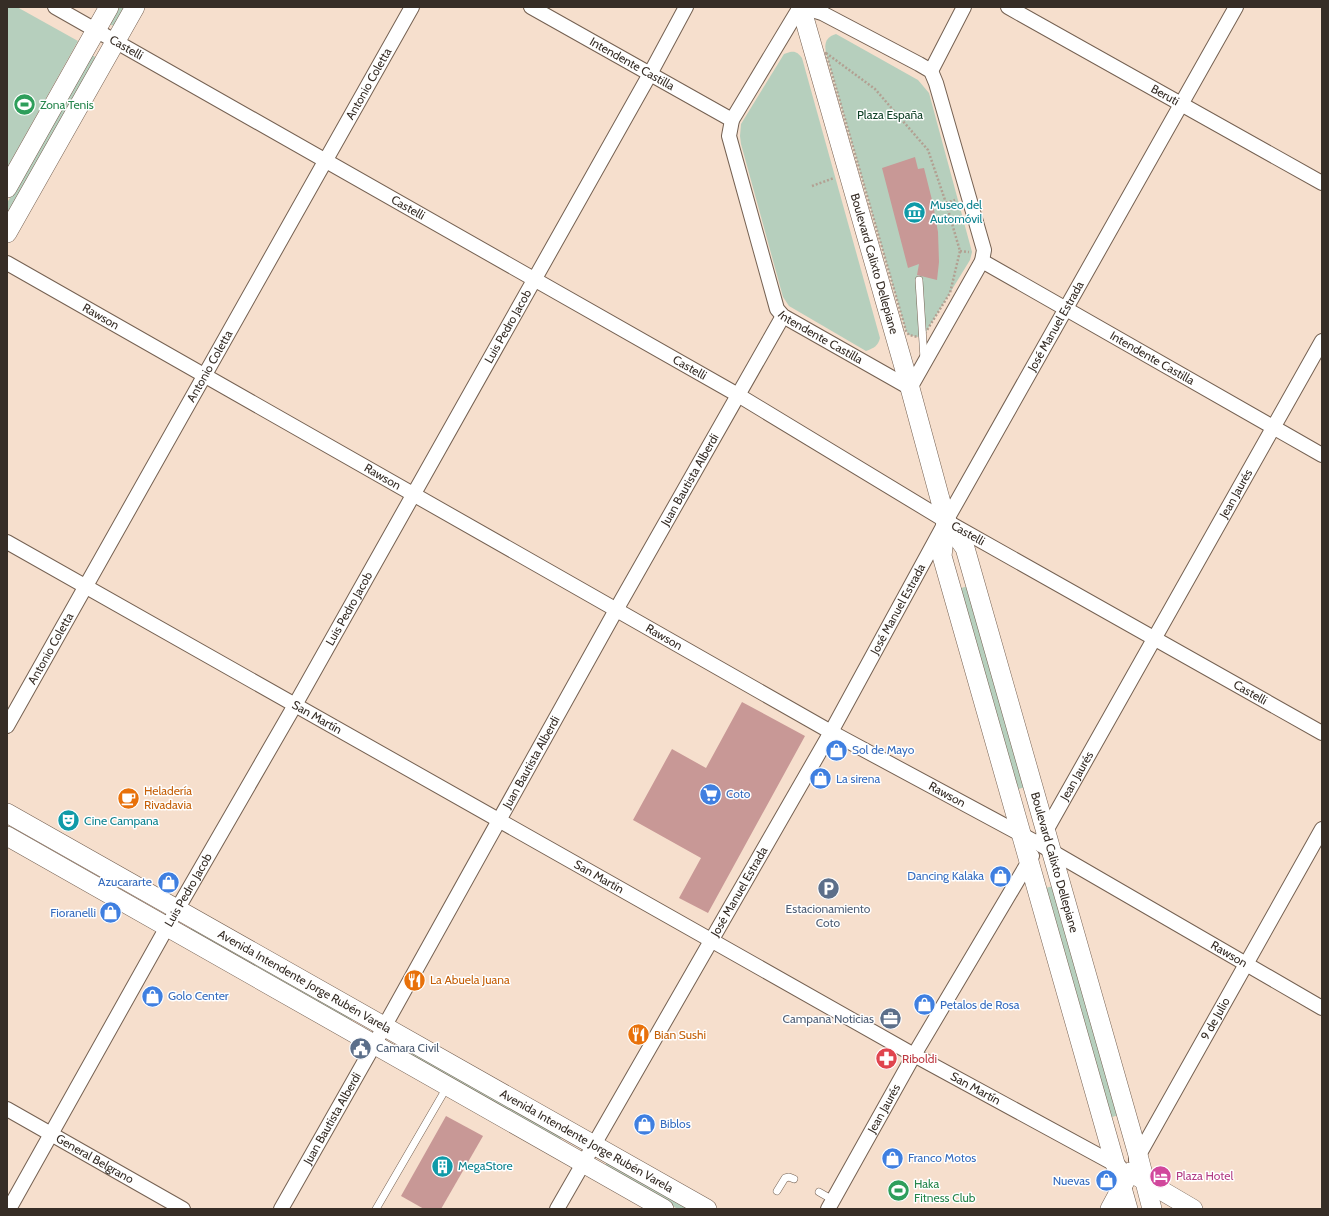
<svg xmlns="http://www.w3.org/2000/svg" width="1329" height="1216" font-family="Cabin,sans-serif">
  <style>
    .green { fill: #b6cfbd }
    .building { fill: #c89896 }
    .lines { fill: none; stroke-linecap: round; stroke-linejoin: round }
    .lane-casing { stroke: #756152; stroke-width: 8 }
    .street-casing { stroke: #756152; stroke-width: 16 }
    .secondary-casing { stroke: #756152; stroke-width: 20 }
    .path { stroke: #b2a092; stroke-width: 2.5; stroke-dasharray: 2 2; stroke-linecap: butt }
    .lane { stroke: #fff; stroke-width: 7 }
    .street { stroke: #fff; stroke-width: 14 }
    .secondary { stroke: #fff; stroke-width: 19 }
    .labels { text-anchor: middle; stroke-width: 3; stroke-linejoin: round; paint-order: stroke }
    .street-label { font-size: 12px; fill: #362d26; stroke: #fff }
    .leisure-label { font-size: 12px; fill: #27864d; stroke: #fff; text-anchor: start }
    .park-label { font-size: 12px; fill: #104127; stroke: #fff }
    .culture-label { font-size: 12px; fill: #0d838f; stroke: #fff; text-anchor: start }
    .shop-label { font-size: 12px; fill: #366cbe; stroke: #fff; text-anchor: start }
    .food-label { font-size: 12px; fill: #c56008; stroke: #fff; text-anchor: start }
    .service-label { font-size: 12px; fill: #4e5e75; stroke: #fff }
    .health-label { font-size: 12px; fill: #be3a42; stroke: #fff; text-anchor: start }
    .hotel-label { font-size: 12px; fill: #b23c85; stroke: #fff; text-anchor: start }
  </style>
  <rect width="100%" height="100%" fill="#f6dfcd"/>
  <g class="green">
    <path d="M7 7H17L78 41 7 168Z"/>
    <path d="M118 7H126L115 26 111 25 110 23Z"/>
    <path d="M836 34 918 80 929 93 972 252 970 260 924 335 918 337 909 335 906 331 826 53C824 43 826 37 836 34Z"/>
    <path d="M790 52C796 51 798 53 802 58L880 338C878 346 874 348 866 351L789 306 783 297 741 144 740 136 741 124 784 54Z"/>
    <path d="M91 56H94L96 59 7 219V203L89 58Z"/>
    <path d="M969 586 1026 787 1014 790 957 589Z"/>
    <path d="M1053 886 1118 1115 1107 1119 1042 889Z"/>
    <path d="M194 927 352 1018V1021L191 932V929Z"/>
    <path d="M402 1045 561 1136V1139L558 1141 400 1050V1046Z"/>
    <path d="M609 1162 694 1209H678L608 1169 606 1166V1163Z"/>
  </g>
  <g class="building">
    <path d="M915 157 918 169 924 168 933 204 938 232 939 262 937 280 917 275 919 264 908 268 882 168Z"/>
    <path d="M742 702 805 736 708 913 679 898 701 858 633 820 672 749 706 768Z"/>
    <path d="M446 1116 483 1136 441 1209H424L401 1196Z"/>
  </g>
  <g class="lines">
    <defs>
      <g id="lane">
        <path d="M919 280 924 359"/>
        <path d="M777 1191 785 1178 789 1177 794 1179"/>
        <path d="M819 1192 833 1200"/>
        <path d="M376 1209 447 1087"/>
      </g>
      <g id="street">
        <path id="s1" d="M55 7 738 395 946 521 1322 733"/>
        <path id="s2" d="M531 7 732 120"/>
        <path id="s3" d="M800 7 732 120 729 136 777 309 783 316 910 388 982 261 984 250 936 83 931 71 919 64 822 13 803 7"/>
        <path id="s4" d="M1008 7 1322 183"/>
        <path d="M931 71 964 7"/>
        <path id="s5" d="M982 261 1322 455"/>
        <path id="s6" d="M7 263 831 732 1039 844 1322 1008"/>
        <path id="s7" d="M7 542 914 1055 1120 1167"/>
        <path id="s8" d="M7 726 412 7"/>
        <path id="s9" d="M1043 836 1322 341"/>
        <path id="s10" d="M7 1109 183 1209"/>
        <path id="s11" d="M1136 1160 1322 829"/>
        <path id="s12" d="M9 1209 167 927 295 705 650 74 686 7"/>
        <path id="s13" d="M281 1209 374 1045 616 610 783 316"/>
        <path id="s14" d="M557 1209 831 732 946 521 1236 7"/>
        <path id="s15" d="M828 1209 914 1055 1032 856"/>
      </g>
      <g id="secondary">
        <path id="s16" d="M801 7 910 388 946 521 965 548 1138 1155 1152 1209"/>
        <path d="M7 188 109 7"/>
        <path d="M7 233 135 7"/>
        <path d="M946 521 942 556 1128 1209"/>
        <path id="s17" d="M7 813 707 1209"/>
        <path d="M7 836 664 1209"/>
        <path d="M1110 1209 1130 1172 1193 1209"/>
      </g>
    </defs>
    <use href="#lane" class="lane-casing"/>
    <use href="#street" class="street-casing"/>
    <use href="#secondary" class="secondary-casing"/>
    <g class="path">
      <path d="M826 53 875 89 928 150 946 203 960 251 950 293 924 335 918 337 909 335 906 331Z"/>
      <path d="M812 186 834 178"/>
      <path d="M946 203 955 200"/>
      <path d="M960 251 969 252"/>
    </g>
    <use href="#lane" class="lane"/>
    <use href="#street" class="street"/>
    <use href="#secondary" class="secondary"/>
  </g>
  <defs>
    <symbol id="stadium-disc" viewBox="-11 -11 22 22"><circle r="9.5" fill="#2e9e5b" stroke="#fff"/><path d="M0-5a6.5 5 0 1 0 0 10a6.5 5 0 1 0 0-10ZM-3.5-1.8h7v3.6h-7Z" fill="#fff"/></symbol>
    <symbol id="museum-disc" viewBox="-11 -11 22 22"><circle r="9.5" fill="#0f9aa8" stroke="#fff"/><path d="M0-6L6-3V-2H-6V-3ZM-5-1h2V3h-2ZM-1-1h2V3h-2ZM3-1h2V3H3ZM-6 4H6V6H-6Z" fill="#fff"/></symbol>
    <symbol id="shop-disc" viewBox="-11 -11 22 22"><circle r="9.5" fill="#3f7fe0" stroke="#fff"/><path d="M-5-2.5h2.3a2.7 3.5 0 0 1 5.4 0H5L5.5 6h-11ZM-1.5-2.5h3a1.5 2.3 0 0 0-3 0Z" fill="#fff"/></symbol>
    <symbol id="supermarket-disc" viewBox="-11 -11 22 22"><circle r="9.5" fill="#3f7fe0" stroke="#fff"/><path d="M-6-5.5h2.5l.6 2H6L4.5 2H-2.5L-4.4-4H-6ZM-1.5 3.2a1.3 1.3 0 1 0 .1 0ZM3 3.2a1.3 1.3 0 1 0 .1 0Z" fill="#fff"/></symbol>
    <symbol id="cafe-disc" viewBox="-11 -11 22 22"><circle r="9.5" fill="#e8710a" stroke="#fff"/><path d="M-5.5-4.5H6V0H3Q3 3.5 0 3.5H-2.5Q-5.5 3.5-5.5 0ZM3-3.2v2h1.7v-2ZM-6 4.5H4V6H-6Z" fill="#fff"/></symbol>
    <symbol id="theatre-disc" viewBox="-11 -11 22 22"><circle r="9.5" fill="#0f9aa8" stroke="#fff"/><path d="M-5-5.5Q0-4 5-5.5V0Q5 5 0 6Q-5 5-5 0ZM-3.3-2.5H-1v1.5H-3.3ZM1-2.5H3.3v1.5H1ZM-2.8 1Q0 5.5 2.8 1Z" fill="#fff"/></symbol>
    <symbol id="parking-disc" viewBox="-11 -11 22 22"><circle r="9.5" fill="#5c6f8a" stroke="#fff"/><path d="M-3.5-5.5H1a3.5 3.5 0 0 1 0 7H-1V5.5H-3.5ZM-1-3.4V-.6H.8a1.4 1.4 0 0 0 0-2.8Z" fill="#fff"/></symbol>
    <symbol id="restaurant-disc" viewBox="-11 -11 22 22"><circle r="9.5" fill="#e8710a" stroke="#fff"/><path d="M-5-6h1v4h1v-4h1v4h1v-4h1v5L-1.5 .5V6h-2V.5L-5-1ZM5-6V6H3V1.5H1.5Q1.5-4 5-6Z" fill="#fff"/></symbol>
    <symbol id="office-disc" viewBox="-11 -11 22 22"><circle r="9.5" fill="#5c6f8a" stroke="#fff"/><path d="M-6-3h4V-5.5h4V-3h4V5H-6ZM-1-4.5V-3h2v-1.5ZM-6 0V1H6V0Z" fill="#fff"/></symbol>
    <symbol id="civic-disc" viewBox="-11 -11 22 22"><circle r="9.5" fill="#5c6f8a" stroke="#fff"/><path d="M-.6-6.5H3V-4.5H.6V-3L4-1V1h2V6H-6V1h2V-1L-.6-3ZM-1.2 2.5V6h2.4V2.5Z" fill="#fff"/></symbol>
    <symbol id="pharmacy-disc" viewBox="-11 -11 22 22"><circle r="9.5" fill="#e0444e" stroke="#fff"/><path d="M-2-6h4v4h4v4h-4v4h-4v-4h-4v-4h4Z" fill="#fff"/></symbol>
    <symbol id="building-disc" viewBox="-11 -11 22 22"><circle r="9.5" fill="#0f9aa8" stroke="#fff"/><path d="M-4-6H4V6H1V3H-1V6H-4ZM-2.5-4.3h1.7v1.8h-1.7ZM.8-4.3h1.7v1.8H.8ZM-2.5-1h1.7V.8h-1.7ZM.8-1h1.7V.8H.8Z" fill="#fff"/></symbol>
    <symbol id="hotel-disc" viewBox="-11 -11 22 22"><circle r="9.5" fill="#d1479c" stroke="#fff"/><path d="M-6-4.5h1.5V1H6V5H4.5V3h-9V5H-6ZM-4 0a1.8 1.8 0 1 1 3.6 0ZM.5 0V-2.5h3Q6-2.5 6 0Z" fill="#fff"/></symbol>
  </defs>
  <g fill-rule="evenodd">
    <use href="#stadium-disc" x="12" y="92" width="25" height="25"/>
    <use href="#museum-disc" x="902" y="200" width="25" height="25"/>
    <use href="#shop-disc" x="824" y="738" width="25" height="25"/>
    <use href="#shop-disc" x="808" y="766" width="25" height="25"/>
    <use href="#supermarket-disc" x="698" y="782" width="25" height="25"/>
    <use href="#cafe-disc" x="116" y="786" width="25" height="25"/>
    <use href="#theatre-disc" x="56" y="808" width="25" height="25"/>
    <use href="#shop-disc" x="988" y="864" width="25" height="25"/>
    <use href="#shop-disc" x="156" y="870" width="25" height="25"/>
    <use href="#parking-disc" x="816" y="876" width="25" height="25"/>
    <use href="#shop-disc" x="98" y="900" width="25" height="25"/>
    <use href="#restaurant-disc" x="402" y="968" width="25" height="25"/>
    <use href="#shop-disc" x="140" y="984" width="25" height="25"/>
    <use href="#shop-disc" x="912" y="992" width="25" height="25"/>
    <use href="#office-disc" x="878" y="1006" width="25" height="25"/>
    <use href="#restaurant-disc" x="626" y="1022" width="25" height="25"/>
    <use href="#civic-disc" x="348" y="1036" width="25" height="25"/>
    <use href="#pharmacy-disc" x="874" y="1046" width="25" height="25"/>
    <use href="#shop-disc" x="632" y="1112" width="25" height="25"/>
    <use href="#shop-disc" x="880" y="1146" width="25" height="25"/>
    <use href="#building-disc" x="430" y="1154" width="25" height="25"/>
    <use href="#hotel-disc" x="1148" y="1164" width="25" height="25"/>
    <use href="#shop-disc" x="1094" y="1168" width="25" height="25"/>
    <use href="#stadium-disc" x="886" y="1178" width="25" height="25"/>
  </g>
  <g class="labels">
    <g class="street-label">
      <text dy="4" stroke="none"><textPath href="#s1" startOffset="82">Castelli</textPath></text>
      <text dy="4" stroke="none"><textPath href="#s2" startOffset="116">Intendente Castilla</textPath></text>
      <text dy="4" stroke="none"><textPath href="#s8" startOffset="737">Antonio Coletta</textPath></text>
      <text dy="4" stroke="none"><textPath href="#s4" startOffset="180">Beruti</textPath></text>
      <text dy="4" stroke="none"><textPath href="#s1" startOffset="406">Castelli</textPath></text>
      <text dy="4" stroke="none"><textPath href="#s16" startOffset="267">Boulevard Calixto Dellepiane</textPath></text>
      <text dy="4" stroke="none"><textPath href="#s6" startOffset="108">Rawson</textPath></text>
      <text dy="4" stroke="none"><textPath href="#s12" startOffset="1014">Luis Pedro Jacob</textPath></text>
      <text dy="4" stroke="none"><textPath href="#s14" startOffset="1014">José Manuel Estrada</textPath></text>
      <text dy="4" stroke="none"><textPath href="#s3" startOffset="380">Intendente Castilla</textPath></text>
      <text dy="4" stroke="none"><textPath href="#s5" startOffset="196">Intendente Castilla</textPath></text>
      <text dy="4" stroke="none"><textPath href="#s8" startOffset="413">Antonio Coletta</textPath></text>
      <text dy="4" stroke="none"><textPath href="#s1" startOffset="730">Castelli</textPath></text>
      <text dy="4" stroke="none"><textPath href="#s6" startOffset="432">Rawson</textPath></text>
      <text dy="4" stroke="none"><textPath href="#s13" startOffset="836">Juan Bautista Alberdi</textPath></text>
      <text dy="4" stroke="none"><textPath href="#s9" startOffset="393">Jean Jaurés</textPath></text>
      <text dy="4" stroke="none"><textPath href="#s1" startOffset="1054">Castelli</textPath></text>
      <text dy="4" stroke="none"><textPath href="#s12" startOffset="690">Luis Pedro Jacob</textPath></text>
      <text dy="4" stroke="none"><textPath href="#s14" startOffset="690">José Manuel Estrada</textPath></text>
      <text dy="4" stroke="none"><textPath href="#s6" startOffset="756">Rawson</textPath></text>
      <text dy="4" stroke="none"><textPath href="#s8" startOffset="89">Antonio Coletta</textPath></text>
      <text dy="4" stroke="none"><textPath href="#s1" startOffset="1378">Castelli</textPath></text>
      <text dy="4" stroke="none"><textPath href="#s7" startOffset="356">San Martín</textPath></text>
      <text dy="4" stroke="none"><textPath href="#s13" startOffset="512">Juan Bautista Alberdi</textPath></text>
      <text dy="4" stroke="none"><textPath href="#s9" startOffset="69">Jean Jaurés</textPath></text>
      <text dy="4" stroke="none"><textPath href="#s6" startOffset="1080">Rawson</textPath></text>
      <text dy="4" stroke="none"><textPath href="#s16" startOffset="894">Boulevard Calixto Dellepiane</textPath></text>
      <text dy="4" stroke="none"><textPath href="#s7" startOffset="680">San Martín</textPath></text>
      <text dy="4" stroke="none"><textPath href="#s12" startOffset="366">Luis Pedro Jacob</textPath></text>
      <text dy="4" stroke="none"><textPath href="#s14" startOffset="366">José Manuel Estrada</textPath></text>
      <text dy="4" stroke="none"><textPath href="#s6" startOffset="1404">Rawson</textPath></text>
      <text dy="4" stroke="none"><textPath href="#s17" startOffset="342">Avenida Intendente Jorge Rubén Varela</textPath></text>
      <text dy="4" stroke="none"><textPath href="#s11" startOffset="162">9 de Julio</textPath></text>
      <text dy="4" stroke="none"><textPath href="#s7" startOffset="1112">San Martín</textPath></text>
      <text dy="4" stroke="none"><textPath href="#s15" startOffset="115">Jean Jaurés</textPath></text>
      <text dy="4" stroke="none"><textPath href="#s13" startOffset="104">Juan Bautista Alberdi</textPath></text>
      <text dy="4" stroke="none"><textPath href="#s17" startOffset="666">Avenida Intendente Jorge Rubén Varela</textPath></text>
      <text dy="4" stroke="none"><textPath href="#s10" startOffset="101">General Belgrano</textPath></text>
    </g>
    <g class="leisure-label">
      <text x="40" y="109">Zona Tenis</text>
      <text x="914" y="1188">Haka<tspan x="914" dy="14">Fitness Club</tspan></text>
    </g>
    <g class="park-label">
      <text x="890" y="119">Plaza España</text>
    </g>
    <g class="culture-label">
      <text x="930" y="209">Museo del<tspan x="930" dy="14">Automóvil</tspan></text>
      <text x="84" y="825">Cine Campana</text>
      <text x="458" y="1170">MegaStore</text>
    </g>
    <g class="shop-label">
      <text x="852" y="754">Sol de Mayo</text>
      <text x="836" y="783">La sirena</text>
      <text x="726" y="798">Coto</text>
      <text x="984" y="880" text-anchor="end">Dancing Kalaka</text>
      <text x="152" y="886" text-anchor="end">Azucararte</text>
      <text x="96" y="917" text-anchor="end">Fioranelli</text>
      <text x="168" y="1000">Golo Center</text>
      <text x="940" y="1009">Petalos de Rosa</text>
      <text x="660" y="1128">Biblos</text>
      <text x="908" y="1162">Franco Motos</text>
      <text x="1090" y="1185" text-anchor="end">Nuevas</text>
    </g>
    <g class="food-label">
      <text x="144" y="795">Heladería<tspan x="144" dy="14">Rivadavia</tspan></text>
      <text x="430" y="984">La Abuela Juana</text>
      <text x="654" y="1039">Bian Sushi</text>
    </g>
    <g class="service-label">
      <text x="828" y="913">Estacionamiento<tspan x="828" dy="14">Coto</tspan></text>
      <text x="874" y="1023" text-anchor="end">Campana Noticias</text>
      <text x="376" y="1052" text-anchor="start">Camara Civil</text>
    </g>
    <g class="health-label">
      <text x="902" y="1063">Riboldi</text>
    </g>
    <g class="hotel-label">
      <text x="1176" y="1180">Plaza Hotel</text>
    </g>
  </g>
  <rect width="1329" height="1216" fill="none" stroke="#362d26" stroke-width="16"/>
</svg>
